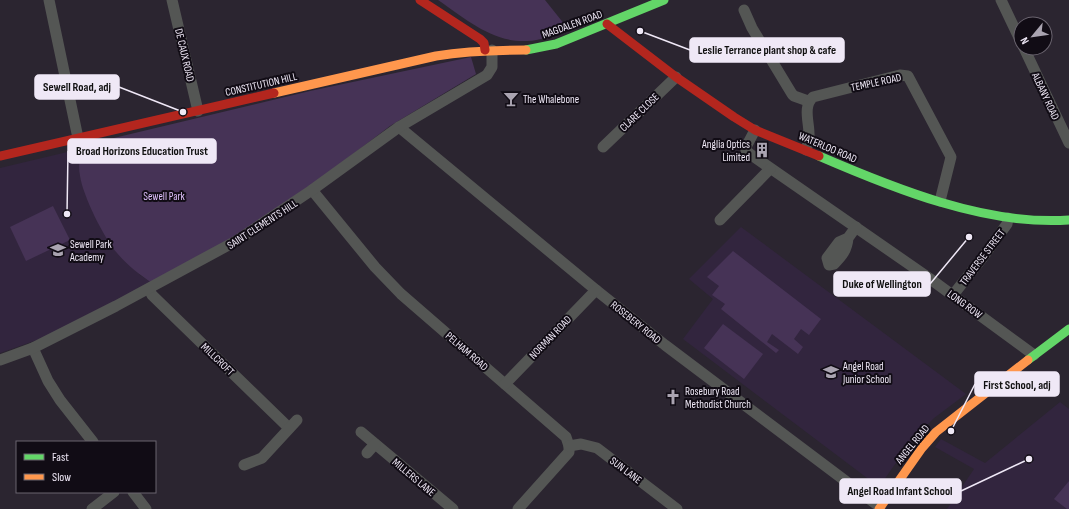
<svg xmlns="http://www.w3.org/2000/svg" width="1069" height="509" font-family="'Sofia Sans Condensed',sans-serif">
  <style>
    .built { fill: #32253e }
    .green { fill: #463356 }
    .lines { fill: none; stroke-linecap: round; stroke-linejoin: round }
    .street { stroke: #545654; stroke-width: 11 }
    .fast { stroke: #63d668; stroke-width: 9 }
    .slow { stroke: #ff974d; stroke-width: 9 }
    .jam { stroke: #b3261e; stroke-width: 9 }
    .labels { text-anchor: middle; stroke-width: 4; stroke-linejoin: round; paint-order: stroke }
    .street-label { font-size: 11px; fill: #efe8f6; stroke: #110c15 }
    .poi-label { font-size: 11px; fill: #efe8f6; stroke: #110c15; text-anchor: start }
    .park-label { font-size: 11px; fill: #dfc1fc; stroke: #110c15 }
    .leader { fill: none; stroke: #efe8f6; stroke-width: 1.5 }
    .callout-dot { fill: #efe8f6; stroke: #110c15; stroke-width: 1.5 }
    .callout { fill: #efe8f6; stroke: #efe8f6; stroke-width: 1.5 }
    .callout-label { font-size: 12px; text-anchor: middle; font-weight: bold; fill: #111 }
  </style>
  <rect width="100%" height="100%" fill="#2b2530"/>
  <g class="built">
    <path d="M80 149 79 167 80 176 87 198 97 218 117 252 140 275 152 283 40 339 0 353V168Z"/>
    <path d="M741 227 966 394 934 418 912 440 879 487 683 339 713 299 689 279Z"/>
    <path d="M1060 402 1069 409V509H947L974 469 935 447 941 439 985 463Z"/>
  </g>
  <g class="green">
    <path d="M438 0H545L569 30C555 34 541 41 527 41 493 43 464 18 438 0Z"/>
    <path d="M471 57 476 74 390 126 307 189 278 209 218 246 152 283C140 275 127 265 117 253 104 238 83 196 80 176 78 167 80 158 80 149L93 143 310 91Z"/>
    <path d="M53 206 70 240 26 261 10 227Z"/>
    <path d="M733 251 821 319 809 335 801 329 794 339 803 347 798 354 772 334 767 342 779 350 776 353 721 309 725 304 712 295 719 286 707 277Z"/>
    <path d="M723 324 763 354 744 379 704 348Z"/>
    <path d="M1069 481V509H1067L1054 499Z"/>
  </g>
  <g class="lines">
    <g class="street">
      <path d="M49 0 78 138"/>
      <path d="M172 0 198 111"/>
      <path d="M1001 0 1021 42"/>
      <path d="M744 10 752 28 792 94 794 96 808 101"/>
      <path d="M1024 48 1069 143"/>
      <path d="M399 127 596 290 665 345 880 507"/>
      <path d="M755 130 746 147V151L750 154 929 278 1034 355"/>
      <path d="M603 147 676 77"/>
      <path d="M806 150C807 146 809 142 809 137 810 124 802 107 813 97L900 75 908 76 951 157 940 201"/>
      <path d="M312 190 375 267 401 294 566 437 569 446V452L518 509"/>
      <path d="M720 220 770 169"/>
      <path d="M848 238C847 250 842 256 834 264L829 265 827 258 839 242 848 238 856 227"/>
      <path d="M149 289 152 295 289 428"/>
      <path d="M953 295 983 257 1007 224 1008 218"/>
      <path d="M33 348 48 381 60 400 93 442"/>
      <path d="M0 360 33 348 116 306 236 241 312 190 399 127 487 75 492 67V50"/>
      <path d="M505 384 596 290"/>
      <path d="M361 432 453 509"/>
      <path d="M569 446 581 444 597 448 677 509"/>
      <path d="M367 453 375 444"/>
      <path d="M244 465 262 458 297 420"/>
      <path d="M133 492 146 509"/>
      <path d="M92 509 114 492"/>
    </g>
    <g class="fast">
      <path d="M526 50 556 44 664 0"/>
      <path d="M819 156C893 188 986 226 1069 220"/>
      <path d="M1028 360 1069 329"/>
    </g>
    <g class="slow">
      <path d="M274 93 436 56C466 51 495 50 526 50"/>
      <path d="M879 509 922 448 936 432 1028 360"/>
    </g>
    <g class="jam">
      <path d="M420 0 480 39 484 43 485 50"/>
      <path d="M607 24 676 77 734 117 755 130 819 156"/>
      <path d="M0 156 274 93"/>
    </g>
  </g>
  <defs>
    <symbol id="bar-bare" viewBox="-9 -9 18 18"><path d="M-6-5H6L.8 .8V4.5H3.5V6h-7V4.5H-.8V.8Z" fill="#aaa4b1" stroke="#110c15" stroke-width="2.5" paint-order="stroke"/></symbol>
    <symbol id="building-bare" viewBox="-9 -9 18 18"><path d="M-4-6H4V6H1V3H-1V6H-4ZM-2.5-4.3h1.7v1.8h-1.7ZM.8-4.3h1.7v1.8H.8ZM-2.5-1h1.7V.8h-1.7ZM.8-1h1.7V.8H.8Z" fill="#aaa4b1" stroke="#110c15" stroke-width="2.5" paint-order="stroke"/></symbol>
    <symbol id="school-bare" viewBox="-9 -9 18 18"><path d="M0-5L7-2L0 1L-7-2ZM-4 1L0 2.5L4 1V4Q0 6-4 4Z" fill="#aaa4b1" stroke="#110c15" stroke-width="2.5" paint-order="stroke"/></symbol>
    <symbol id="church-bare" viewBox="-9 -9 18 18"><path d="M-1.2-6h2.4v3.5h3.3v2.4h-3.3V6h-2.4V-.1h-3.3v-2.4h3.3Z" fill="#aaa4b1" stroke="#110c15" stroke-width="2.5" paint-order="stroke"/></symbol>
  </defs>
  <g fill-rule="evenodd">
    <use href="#bar-bare" x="500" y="88" width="22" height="22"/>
    <use href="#building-bare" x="751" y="139" width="22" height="22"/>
    <use href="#school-bare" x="47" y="239" width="22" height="22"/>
    <use href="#school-bare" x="820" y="361" width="22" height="22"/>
    <use href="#church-bare" x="662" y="386" width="22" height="22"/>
  </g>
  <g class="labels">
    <g class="street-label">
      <text transform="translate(572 24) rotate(-20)" y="4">MAGDALEN ROAD</text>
      <text transform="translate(185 55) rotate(77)" y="4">DE CAUX ROAD</text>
      <text transform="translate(876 82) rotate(-12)" y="4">TEMPLE ROAD</text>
      <text transform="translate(261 84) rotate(-13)" y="4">CONSTITUTION HILL</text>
      <text transform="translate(1046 96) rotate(65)" y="4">ALBANY ROAD</text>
      <text transform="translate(639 112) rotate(-44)" y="4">CLARE CLOSE</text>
      <text transform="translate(828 147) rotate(23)" y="4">WATERLOO ROAD</text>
      <text transform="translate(262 224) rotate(-33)" y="4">SAINT CLEMENTS HILL</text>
      <text transform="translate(982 257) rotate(-53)" y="4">TRAVERSE STREET</text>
      <text transform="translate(965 304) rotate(36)" y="4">LONG ROW</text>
      <text transform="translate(636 322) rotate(39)" y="4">ROSEBERY ROAD</text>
      <text transform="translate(550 337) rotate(-46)" y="4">NORMAN ROAD</text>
      <text transform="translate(467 351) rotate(41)" y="4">PELHAM ROAD</text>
      <text transform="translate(218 359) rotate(44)" y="4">MILLCROFT</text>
      <text transform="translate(912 444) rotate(-51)" y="4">ANGEL ROAD</text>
      <text transform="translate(626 470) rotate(37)" y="4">SUN LANE</text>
      <text transform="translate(414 477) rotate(40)" y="4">MILLERS LANE</text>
    </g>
    <g class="poi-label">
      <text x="523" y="103">The Whalebone</text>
      <text x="750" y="148" text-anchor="end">Anglia Optics<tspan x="750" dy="13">Limited</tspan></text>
      <text x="70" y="248">Sewell Park<tspan x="70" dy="13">Academy</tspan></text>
      <text x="843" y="370">Angel Road<tspan x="843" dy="13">Junior School</tspan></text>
      <text x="685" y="395">Rosebury Road<tspan x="685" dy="13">Methodist Church</tspan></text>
    </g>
    <g class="park-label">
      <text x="164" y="200">Sewell Park</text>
    </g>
  </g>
  <path class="leader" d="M640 31L690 50M183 112L119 87M67 214L68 151M969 237L930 284M951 431L975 384M1029 459L961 491"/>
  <g class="callout-dot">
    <circle cx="640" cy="31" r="4"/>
    <circle cx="183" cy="112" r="4"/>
    <circle cx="67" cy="214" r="4"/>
    <circle cx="969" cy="237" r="4"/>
    <circle cx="951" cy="431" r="4"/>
    <circle cx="1029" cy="459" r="4"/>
  </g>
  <g class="callout">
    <rect x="690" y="38" width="154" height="24" rx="4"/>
    <rect x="35" y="75" width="84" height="24" rx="4"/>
    <rect x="68" y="139" width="148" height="24" rx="4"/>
    <rect x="834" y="272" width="96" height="24" rx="4"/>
    <rect x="975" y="372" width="84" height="24" rx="4"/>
    <rect x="840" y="479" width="121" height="24" rx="4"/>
  </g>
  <g class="callout-label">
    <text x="767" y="54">Leslie Terrance plant shop &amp; cafe</text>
    <text x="77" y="91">Sewell Road, adj</text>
    <text x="142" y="155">Broad Horizons Education Trust</text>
    <text x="882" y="288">Duke of Wellington</text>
    <text x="1017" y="389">First School, adj</text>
    <text x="900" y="495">Angel Road Infant School</text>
  </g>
  <rect x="16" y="441" width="140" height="52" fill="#110c15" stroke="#6a646f"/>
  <rect x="24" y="454" width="20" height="6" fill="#63d668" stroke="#6a646f"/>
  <text x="52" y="461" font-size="12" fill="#efe8f6">Fast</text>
  <rect x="24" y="474" width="20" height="6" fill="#ff974d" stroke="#6a646f"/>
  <text x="52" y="481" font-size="12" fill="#efe8f6">Slow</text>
  <g transform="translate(1033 36) rotate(241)"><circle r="19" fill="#110c15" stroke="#6a646f"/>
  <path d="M0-3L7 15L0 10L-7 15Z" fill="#aaa4b1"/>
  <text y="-6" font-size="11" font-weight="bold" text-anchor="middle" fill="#efe8f6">N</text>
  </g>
</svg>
